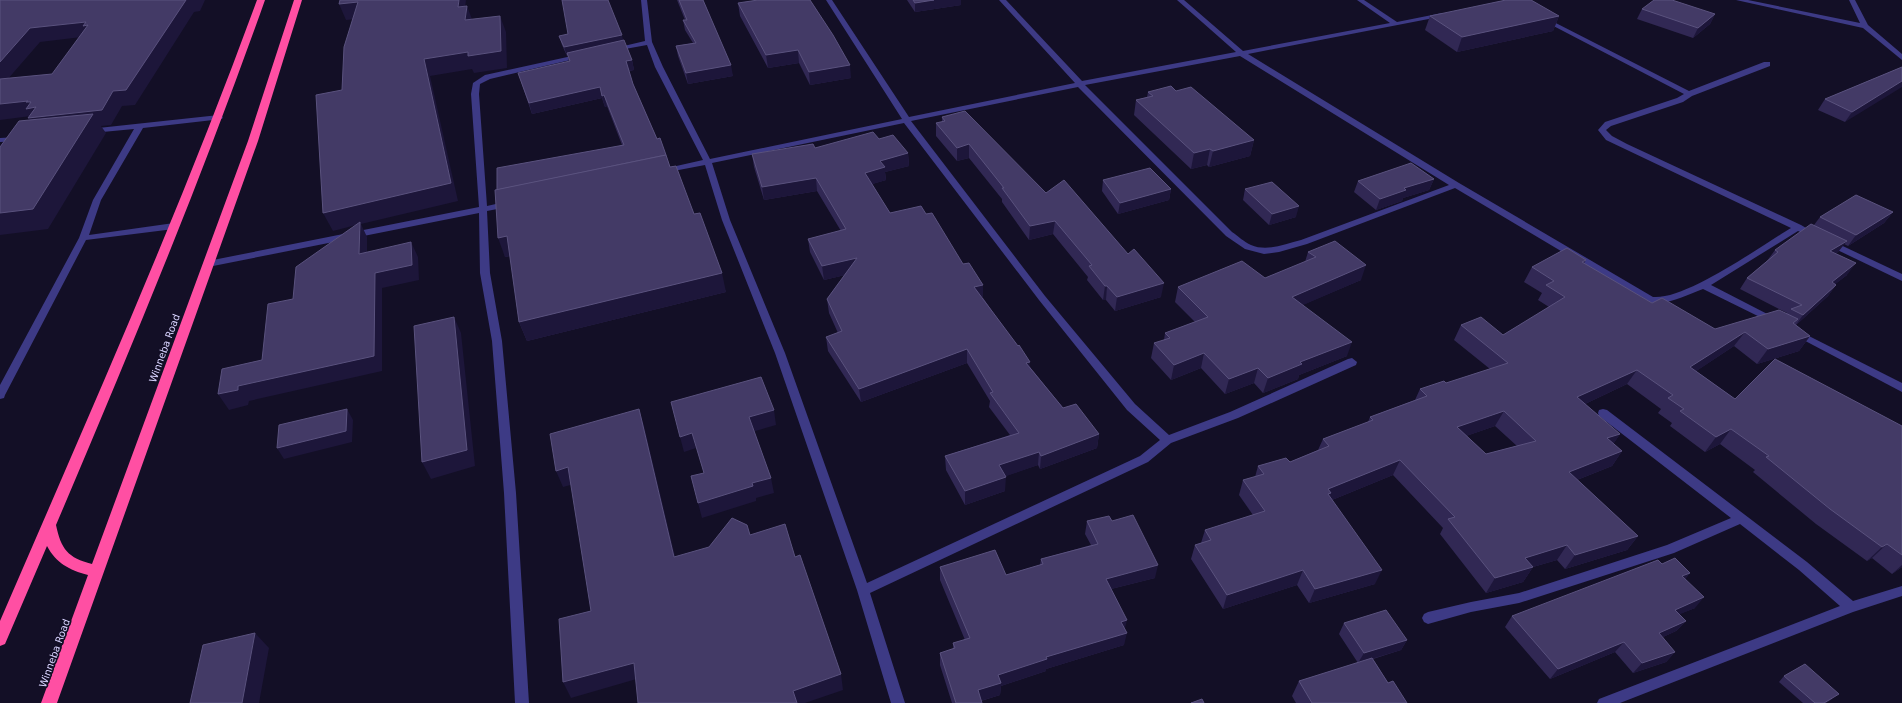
<svg xmlns="http://www.w3.org/2000/svg" width="1902" height="703" font-family="'DejaVu Sans',sans-serif">
  <style>
    .lines { fill: none; stroke-linecap: round; stroke-linejoin: round }
    .minor { fill: #3d3a85; fill-rule: evenodd }
    .highway { fill: #ff4fa3; fill-rule: evenodd }
    .wall { fill: #312854; fill-rule: evenodd }
    .shaded-wall { fill: #1d163a }
    .building { fill: #433a66; stroke: #5a527e; fill-rule: evenodd }
    .labels { text-anchor: middle; stroke-width: 3.5; stroke-linejoin: round; paint-order: stroke }
    .street-label { font-size: 10px; fill: #d9d4ff; stroke: #130f26 }
  </style>
  <rect width="100%" height="100%" fill="#130f26"/>
  <g class="lines">
    <g class="minor">
      <path d="M641 0H647L652 42 663 67 710 159 902 119 826 0H832L909 117 1075 83 999 0H1006L1082 81 1236 52 1177 0H1184L1243 51 1390 23 1357 0H1364L1397 22 1442 13 1444 14V16L1248 54 1459 183 1653 297C1686 300 1761 246 1791 228L1606 140 1598 130 1605 122 1677 98 1684 94 1542 20V18L1544 17 1689 91 1764 62H1770V66L1692 96 1683 102 1611 126 1606 130 1612 136 1627 144 1801 225 1818 235 1814 238 1798 231 1711 285 1777 319 1779 321 1774 324 1703 289C1686 295 1664 308 1645 301L1455 188 1307 244 1279 252 1264 254 1245 249 1226 236 1078 87 911 121 1045 296 1135 404 1169 435 1230 412 1348 359 1352 358 1357 362 1356 365 1238 418 1171 443 1148 462 870 593 905 703H891L857 590 775 353 722 220 705 165 663 173 659 171 663 169 703 160 655 67 647 45 614 51 611 49 645 41ZM1240 56 1449 185 1301 240C1285 244 1267 252 1251 245 1244 242 1238 236 1232 232L1085 85ZM904 123 1039 300 1127 410 1160 440 1140 456 867 583 785 353 730 220 712 163Z"/>
      <path d="M1736 0H1748L1860 23 1849 0H1855L1868 25 1902 54V60L1863 28Z"/>
      <path d="M581 54 583 55V57L490 79 480 84 479 94 487 206 509 201 513 204 512 206 487 211 490 273 502 341 516 493 529 703H515L504 493 492 341 480 273 479 213 208 267 203 264 208 261 479 207 471 94 473 83 485 75Z"/>
      <path d="M219 115 223 117 222 119 143 128 101 200 89 235 174 223 178 226 174 229 86 240 5 395 4 398 0 399V385L79 238 93 200 134 129 92 133H89V129Z"/>
      <path d="M18 137 22 139 21 141 0 142V138Z"/>
      <path d="M1830 240 1902 274V281L1827 245 1826 243Z"/>
      <path d="M1797 330 1902 383V392L1794 335 1792 333Z"/>
      <path d="M1603 409 1607 410 1807 562 1853 601 1902 586V596L1853 612 1620 703H1597L1599 699 1840 606 1799 570 1740 524 1674 553 1519 603 1471 612 1428 624 1424 622 1422 618 1424 614 1428 612 1471 602 1519 593 1667 545 1731 518 1599 416 1598 413 1599 410Z"/>
    </g>
    <path class="highway" d="M257 0H265C202 178 130 351 56 525 61 549 68 558 92 564L248 141 294 0H302L258 141 57 703H41L88 575C69 570 56 563 47 546L5 644 0 646V621C89 415 180 211 257 0Z"/>
  </g>
  <g class="wall">
    <path d="M677 0H703L733 76 688 84 678 56 676 46 693 43 685 30 683 20H685Z"/>
    <path d="M907 0H961V5L915 12Z"/>
    <path d="M738 3 851 78 810 85 799 63 768 68 740 16Z"/>
    <path d="M1642 9 1715 14 1710 24 1693 38 1637 19Z"/>
    <path d="M1430 16H1559L1553 31 1457 52 1425 30Z"/>
    <path d="M559 36 623 41 632 60 634 70 629 71 633 84 657 139 666 155 670 167 694 214 726 292 527 341 519 322 510 256 505 257 497 190 622 145 607 106 605 107 602 98 532 114 518 73 569 62 568 56H567L562 45Z"/>
    <path d="M1902 67 1845 122 1818 110 1825 99Z"/>
    <path d="M1176 91 1254 140 1250 156 1209 167 1207 165 1191 169 1134 115 1136 100 1147 97 1148 92Z"/>
    <path d="M942 117 1046 193 1161 297 1115 311 1106 300H1103L1087 280 1088 277 1053 234 1029 240 1002 202V199L969 158 957 161 936 136V123L942 122Z"/>
    <path d="M879 139 908 153 909 166 885 172 886 180 872 184 890 213 926 214 1030 367 1063 408 1099 434 1097 448 1040 469 1038 465 1005 476V491L965 505 946 470 945 456 1010 435 989 407 990 401 967 363 861 402 828 351 826 337 838 333 829 313 827 299 845 275 824 280 810 252 808 239 841 231 817 191 764 200 754 167 752 154 815 148Z"/>
    <path d="M1434 179 1429 190 1403 198 1402 201 1376 210 1354 192 1358 181Z"/>
    <path d="M1103 180 1171 189 1169 200 1118 214 1102 191Z"/>
    <path d="M1245 189 1296 217 1269 225 1243 200Z"/>
    <path d="M1893 212 1884 223 1848 246 1844 244 1838 252 1835 254 1847 275 1835 284 1836 285 1828 296 1796 325 1810 336 1799 351 1757 364 1734 346 1696 371 1735 399 1902 426V567L1892 574 1872 558 1867 561 1816 524 1753 472 1755 470 1720 444 1705 452 1670 426 1672 423 1658 413 1661 409 1627 384 1585 404 1620 434 1613 444 1622 451 1612 466 1577 480 1638 536 1627 550 1565 569 1557 560 1533 567 1523 582 1486 593 1440 534 1443 528 1393 475 1332 500 1375 584 1309 603 1297 585 1223 609 1191 559 1195 545 1201 543 1205 530 1253 515 1239 495 1243 480 1255 477 1258 466 1290 462 1318 450 1323 439 1368 422 1370 417 1415 400 1420 389 1446 383 1490 369 1454 340 1461 325 1503 335 1549 307 1538 300 1542 293 1524 282 1532 267 1586 260 1584 264 1652 303 1715 329 1787 314V313L1740 289 1747 278 1767 261 1775 250 1814 225 1820 217ZM1495 426 1517 446 1486 454 1466 436Z"/>
    <path d="M1308 252 1361 280 1302 305 1347 356 1299 375 1298 379 1263 393 1254 383 1225 394 1201 368 1171 380 1151 358 1154 343 1164 340 1165 333 1195 322 1175 302 1178 287 1265 278 1305 262Z"/>
    <path d="M1087 521H1112L1155 578 1111 589 1125 629 1124 645 1046 669V671L1001 686 1000 695 981 701 982 703H952L940 665V653L953 649V643L965 640 940 580V567L1006 575 1040 565 1041 559 1091 545 1085 534Z"/>
    <path d="M1662 564 1690 573 1685 579 1695 608 1679 614 1686 621 1676 631 1663 637 1675 652 1666 662 1633 673 1615 652 1550 679 1505 627 1512 616Z"/>
    <path d="M1344 623 1407 640 1401 650 1373 659 1388 683 1407 703H1296L1292 696 1299 681 1358 663 1339 634Z"/>
    <path d="M1784 676 1832 699 1826 703H1803L1779 682Z"/>
  </g>
  <g class="shaded-wall">
    <path d="M186 0H205L200 11 194 12 135 105 122 106 111 125 101 126 106 133 48 229 0 235V213L39 132 28 118 31 116 0 120V104L113 91Z"/>
    <path d="M459 0H466L463 23 458 7Z"/>
    <path d="M934 0H961V5L915 12V3Z"/>
    <path d="M358 2 365 18 346 20 339 4Z"/>
    <path d="M467 6 473 22 465 20Z"/>
    <path d="M1715 14 1710 24 1693 38 1698 28Z"/>
    <path d="M500 16 506 32 507 68 474 73 472 69 430 76 458 201 361 224 367 237V268L359 254 360 224 333 231 323 213 424 59Z"/>
    <path d="M1559 16 1553 31 1457 52 1462 37Z"/>
    <path d="M86 22 90 36 40 42 0 88V62L30 28Z"/>
    <path d="M622 35 624 44 567 53 568 56H567L564 47Z"/>
    <path d="M798 50 799 63 768 68 766 55Z"/>
    <path d="M632 60 634 70 628 71 626 61Z"/>
    <path d="M731 65 733 76 688 84 686 73Z"/>
    <path d="M850 65 851 78 810 85 809 72Z"/>
    <path d="M1902 81V87L1845 122 1852 112Z"/>
    <path d="M600 87 604 95 607 106 605 107 602 98 532 114 529 103Z"/>
    <path d="M1254 140 1250 156 1209 167 1213 151Z"/>
    <path d="M969 144V158L957 161V148Z"/>
    <path d="M1210 149 1207 165 1191 169 1194 153Z"/>
    <path d="M908 153 909 166 885 172 886 180 866 186 865 173 880 161Z"/>
    <path d="M816 178 817 191 764 200 762 187Z"/>
    <path d="M1434 179 1429 190 1403 198 1402 201 1376 210 1380 199 1404 188Z"/>
    <path d="M1171 189 1169 200 1118 214 1120 203Z"/>
    <path d="M1299 206 1296 217 1269 225 1272 214Z"/>
    <path d="M1893 212 1884 223 1848 246 1856 235Z"/>
    <path d="M1055 221 1053 234 1029 240 1030 226Z"/>
    <path d="M507 236 514 255 505 257 498 238Z"/>
    <path d="M1847 241 1838 252 1822 262 1830 251Z"/>
    <path d="M411 242 418 257 419 280 382 288V371L249 401 248 405 229 410 218 394 238 386Z"/>
    <path d="M857 258 858 272 824 280 822 266Z"/>
    <path d="M1856 263 1847 275 1823 294 1832 282Z"/>
    <path d="M1366 265 1361 280 1287 312 1292 297Z"/>
    <path d="M722 273 726 292 527 341 519 322Z"/>
    <path d="M1164 283 1161 297 1115 311 1117 297Z"/>
    <path d="M983 285V298L974 300V287Z"/>
    <path d="M1836 285 1828 296 1795 326 1803 315Z"/>
    <path d="M1105 286H1107L1106 300H1103Z"/>
    <path d="M454 317 461 333 475 466 431 479 422 462Z"/>
    <path d="M1745 332 1734 346 1680 382 1690 367Z"/>
    <path d="M1810 336 1799 351 1757 364 1768 349Z"/>
    <path d="M1352 342 1347 356 1299 375 1298 379 1263 393 1268 378 1300 362Z"/>
    <path d="M967 349V363L861 402 859 389Z"/>
    <path d="M1204 353 1201 368 1171 380 1174 365Z"/>
    <path d="M1030 362 1029 375 1026 363Z"/>
    <path d="M1258 368 1254 383 1225 394 1229 379Z"/>
    <path d="M1637 370 1627 384 1568 412 1577 397Z"/>
    <path d="M347 409 353 420 352 442 284 459 277 448Z"/>
    <path d="M639 409 644 426 679 573 674 557Z"/>
    <path d="M774 410 776 425 752 432 749 417Z"/>
    <path d="M1504 411 1495 426 1449 442 1457 427Z"/>
    <path d="M1731 429 1720 444 1705 452 1716 437Z"/>
    <path d="M692 433 696 448 684 452 680 437Z"/>
    <path d="M1099 434 1097 448 1040 469 1041 456Z"/>
    <path d="M1620 434 1610 449 1607 438Z"/>
    <path d="M1622 451 1612 466 1559 487 1569 472Z"/>
    <path d="M1039 452 1038 465 998 479 999 465Z"/>
    <path d="M1400 460 1393 475 1327 502 1328 489Z"/>
    <path d="M568 467 574 484 563 487 556 471Z"/>
    <path d="M1006 477 1005 491 965 505V491Z"/>
    <path d="M771 478 774 493 756 498V501L702 518 698 503 752 483Z"/>
    <path d="M1638 536 1627 550 1565 569 1575 555Z"/>
    <path d="M1887 544 1872 558 1867 561 1882 547Z"/>
    <path d="M1567 545 1557 560 1515 572 1525 558Z"/>
    <path d="M1158 565 1155 578 1103 591 1106 579Z"/>
    <path d="M1902 565V567L1892 574Z"/>
    <path d="M1533 567 1523 582 1486 593 1495 578Z"/>
    <path d="M1303 570 1297 585 1223 609 1227 595Z"/>
    <path d="M1382 570 1375 584 1309 603 1315 589Z"/>
    <path d="M1690 573 1681 583 1682 576Z"/>
    <path d="M1704 597 1695 608 1666 620 1675 610Z"/>
    <path d="M1127 620 1124 632 1121 622Z"/>
    <path d="M1686 621 1676 631 1650 643 1659 633Z"/>
    <path d="M255 633 269 648 259 703H242Z"/>
    <path d="M1127 633 1124 645 1046 669V671L1001 686 1000 695 977 702 978 690 998 675 1046 657Z"/>
    <path d="M1407 640 1401 650 1358 663 1364 653Z"/>
    <path d="M1624 642 1615 652 1550 679 1558 669Z"/>
    <path d="M1675 652 1666 662 1633 673 1642 663Z"/>
    <path d="M634 663 640 678 571 698 563 682Z"/>
    <path d="M841 674 843 690 805 703H796L793 691Z"/>
    <path d="M1839 694 1826 703H1824Z"/>
  </g>
  <g class="building">
    <path d="M0 0H186L126 90 113 91 102 110 28 118 36 107 26 109 31 102H26L28 101 0 104V79L52 74 88 25 83 26 86 22 30 28 0 62Z"/>
    <path d="M340 0H459L458 7 467 6 465 20 500 16 501 51 468 56V52L424 59 451 183 323 213 316 95 342 90 344 47 358 2 339 4Z"/>
    <path d="M562 0H608L622 35 564 47 559 36 568 34Z"/>
    <path d="M679 0H703L731 65 686 73 676 46 696 43 683 20H687Z"/>
    <path d="M758 0H810L833 35 850 65 809 72 798 50 766 55 738 3Z"/>
    <path d="M913 0H934L915 3Z"/>
    <path d="M1506 0H1531L1559 16 1462 37 1430 16Z"/>
    <path d="M1654 0H1672L1715 14 1698 28 1642 9Z"/>
    <path d="M624 40 632 60 626 61 633 84 657 139 660 138 666 155 497 190V168L624 145 604 95 602 96 600 87 529 103 518 73 570 61 567 53Z"/>
    <path d="M1902 67V81L1852 112 1825 99Z"/>
    <path d="M1171 86 1176 91 1191 87 1254 140 1213 151 1210 149 1194 153 1136 100 1153 96 1148 92Z"/>
    <path d="M965 111 1046 193 1064 180 1128 254 1134 249 1164 283 1117 297 1107 286H1105L1089 266 1092 265 1055 221 1030 226 1002 188H1004L969 144 957 148 936 123 945 121 942 117Z"/>
    <path d="M93 114 33 209 0 213V147L19 121Z"/>
    <path d="M873 132 879 139 893 135 908 153 880 161 885 167 865 173 890 213 921 206 926 214 932 213 963 264 969 263 983 285 974 287 1018 346 1019 345 1030 362 1026 363 1063 408 1076 404 1099 434 1041 456 1039 452 999 465 1006 477 965 491 945 456 1019 433 990 393 993 392 967 349 859 389 826 337 842 331 827 299 857 258 822 266 808 239 846 229 816 178 762 187 752 154 813 144 815 148Z"/>
    <path d="M666 155 670 167 676 166 694 214 700 213 722 273 519 322 507 236 498 238 495 190Z"/>
    <path d="M1411 163 1434 179 1404 188 1406 190 1380 199 1358 181Z"/>
    <path d="M1150 168 1171 189 1120 203 1103 180Z"/>
    <path d="M1272 182 1299 206 1272 214 1245 189Z"/>
    <path d="M1856 195 1893 212 1856 235 1820 217Z"/>
    <path d="M360 222 359 254 411 242 412 265 375 273 374 356 238 386V390L218 394 222 369 262 360 268 304 293 299 296 267Z"/>
    <path d="M1811 224 1847 241 1830 251 1856 263 1832 282 1836 285 1803 315 1791 309 1802 305 1747 278 1778 252 1775 250Z"/>
    <path d="M1335 241 1366 265 1292 297 1352 342 1300 362 1302 364 1268 378 1258 368 1229 379 1204 353 1174 365 1154 343 1170 338 1165 333 1208 317 1178 287 1242 261 1265 278 1316 257 1308 252Z"/>
    <path d="M1567 248 1586 260 1582 262 1652 303 1662 298 1715 329 1779 310 1798 319 1793 323 1810 336 1768 349 1745 332 1690 367 1735 399 1775 359 1902 426V555L1887 544 1882 547 1830 509 1766 457 1769 456 1731 429 1716 437 1680 411 1684 409 1668 398 1673 395 1637 370 1577 397 1620 434 1607 438 1622 451 1569 472 1638 536 1575 555 1567 545 1525 558 1533 567 1495 578 1448 519 1455 517 1400 460 1328 489 1331 493 1328 494 1382 570 1315 589 1303 570 1227 595 1195 545 1211 540 1205 530 1265 511 1243 480 1264 474 1258 466 1286 458 1290 462 1329 446 1323 439 1373 420 1370 417 1427 396 1420 389 1444 381 1446 383 1508 363 1461 325 1481 317 1503 335 1565 297 1546 285 1554 281 1532 267ZM1504 411 1536 441 1486 454 1457 427Z"/>
    <path d="M454 317 467 450 422 462 414 326Z"/>
    <path d="M761 377 774 410 749 417 771 478 752 483 753 486 698 503 691 476 704 473 692 433 680 437 671 402Z"/>
    <path d="M347 409 346 431 277 448 279 425Z"/>
    <path d="M639 409 674 557 709 547 732 518 747 525 750 535 785 524 795 557 800 555 841 674 793 691 797 703H638L634 663 563 682 559 619 591 611 568 467 556 471 550 434Z"/>
    <path d="M1133 515 1158 565 1106 579 1127 620 1121 622 1127 633 1046 657 1047 659 998 675 1001 683 978 690 982 703H956L940 653 955 648 953 643 970 638 940 567 995 550 1006 575 1043 564 1041 559 1098 544 1087 521 1109 516 1112 521Z"/>
    <path d="M1675 558 1690 573 1682 576 1704 597 1675 610 1686 621 1659 633 1675 652 1642 663 1624 642 1558 669 1512 616 1658 560 1662 564Z"/>
    <path d="M1386 610 1407 640 1364 653 1344 623Z"/>
    <path d="M255 633 242 703H190L203 645Z"/>
    <path d="M1372 658 1388 683 1393 681 1407 703H1312L1299 681Z"/>
    <path d="M1805 664 1839 694 1824 703H1815L1784 676Z"/>
    <path d="M1202 699 1204 703H1191Z"/>
  </g>
  <g class="labels">
    <g class="street-label">
      <text transform="translate(164 348) rotate(-70)" y="4">Winneba Road</text>
      <text transform="translate(54 653) rotate(-70)" y="4">Winneba Road</text>
    </g>
  </g>
</svg>
